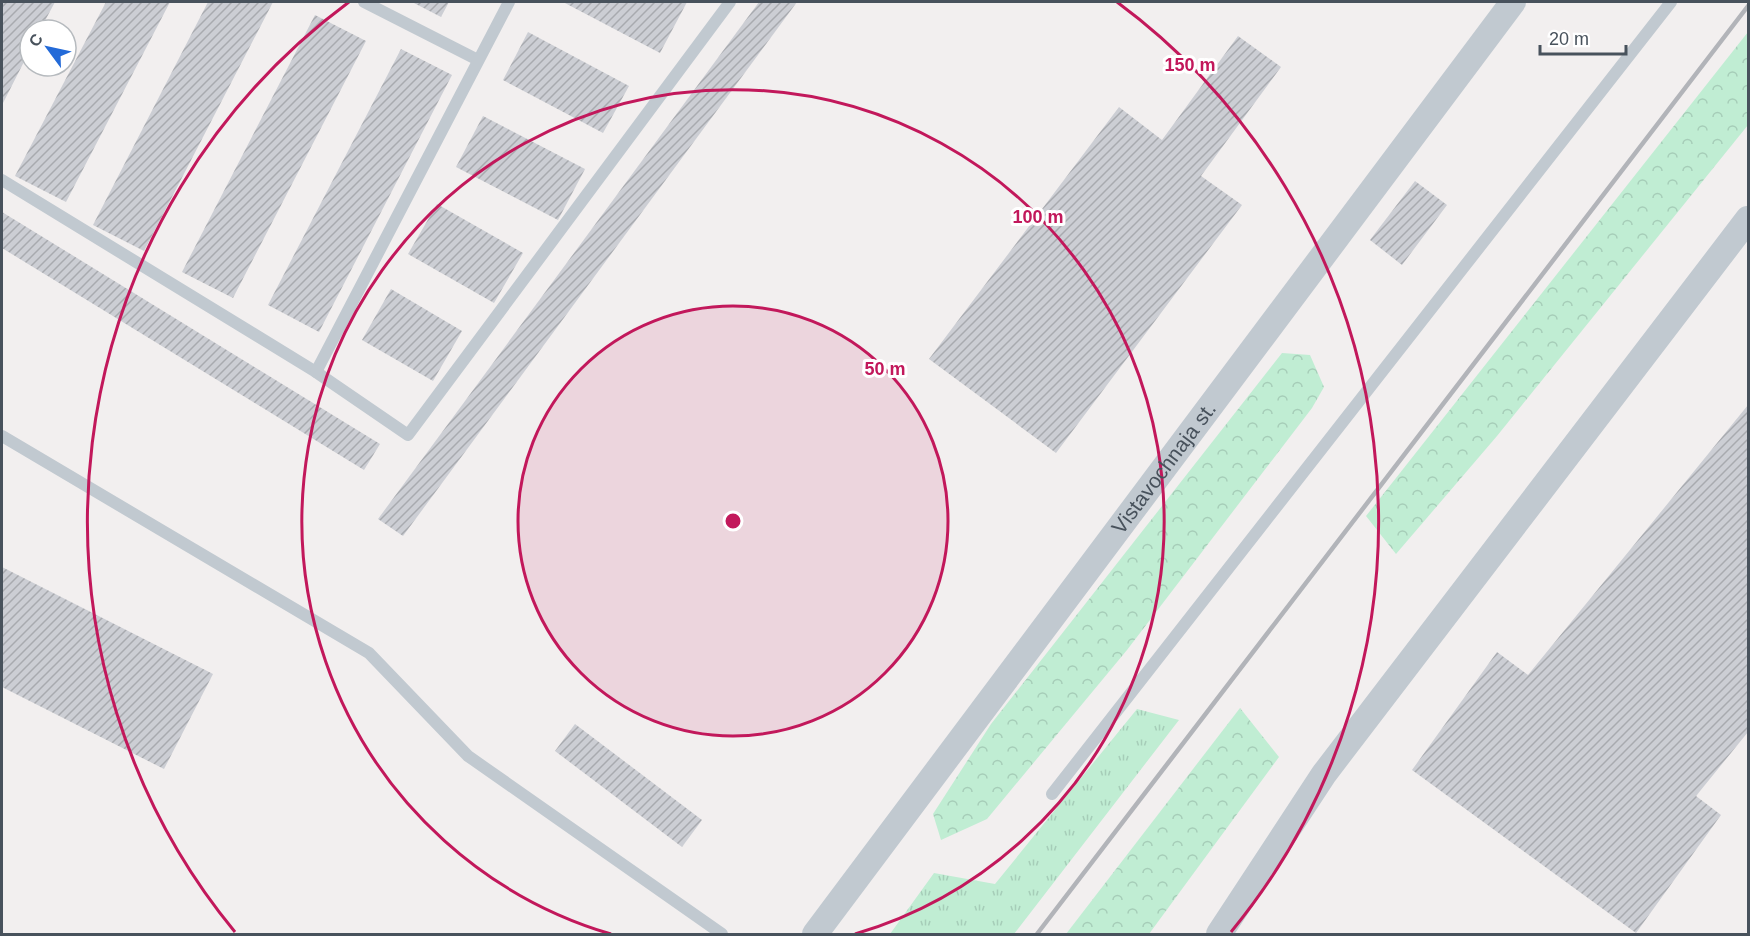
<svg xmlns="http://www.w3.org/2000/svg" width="1750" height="936" font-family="Arial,sans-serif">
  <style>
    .grass { fill: url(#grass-tufts) }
    .forest { fill: url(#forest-crowns) }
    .building { fill: url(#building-hatch) }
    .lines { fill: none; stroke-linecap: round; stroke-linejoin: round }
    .service { stroke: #c1c9d0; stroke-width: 12 }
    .minor { stroke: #c1c9d0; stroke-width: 26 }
    .rail { stroke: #b2b4b9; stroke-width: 4.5 }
    .ring { fill: none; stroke: #c2185b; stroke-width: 3 }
    .labels { text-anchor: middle; stroke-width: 6; stroke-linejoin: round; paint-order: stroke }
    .street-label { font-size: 21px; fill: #48525c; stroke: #fff }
    .centre { fill: #c2185b; stroke: #fff; stroke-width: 3 }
    .ring-label { font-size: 18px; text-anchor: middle; font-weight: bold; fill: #c2185b; stroke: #fff; stroke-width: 6; stroke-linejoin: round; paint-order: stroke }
  </style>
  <defs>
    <pattern id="grass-tufts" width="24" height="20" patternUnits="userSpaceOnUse" patternTransform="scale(1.5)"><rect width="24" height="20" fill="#c0edd3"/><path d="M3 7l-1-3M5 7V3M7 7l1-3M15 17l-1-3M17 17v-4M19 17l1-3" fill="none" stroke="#a6cdb8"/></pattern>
    <pattern id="forest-crowns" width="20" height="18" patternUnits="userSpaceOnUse" patternTransform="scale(1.5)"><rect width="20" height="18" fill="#c0edd3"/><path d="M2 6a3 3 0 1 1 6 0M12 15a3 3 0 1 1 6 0" fill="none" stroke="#a6cdb8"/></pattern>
    <pattern id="building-hatch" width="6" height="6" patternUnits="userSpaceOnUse" patternTransform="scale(1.5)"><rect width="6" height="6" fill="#ccced4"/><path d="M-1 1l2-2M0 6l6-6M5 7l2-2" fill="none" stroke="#a8aaaf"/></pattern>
  </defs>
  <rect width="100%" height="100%" fill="#f2efef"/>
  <path class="grass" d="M1137 709 1179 720 1014 934H890L934 873 995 884Z"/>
  <g class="forest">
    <path d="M1748 32V125L1497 436 1396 554 1366 516Z"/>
    <path d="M1282 353 1310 355 1324 387 1312 408 1127 650 987 819 941 840 933 814 991 724Z"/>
    <path d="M1240 708 1279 757 1149 934H1066Z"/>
  </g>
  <g class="building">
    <path d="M2 2H55L40 30H30V50L2 105Z"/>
    <path d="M106 2H170L66 202 15 176Z"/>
    <path d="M208 2H273L144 251 93 225Z"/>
    <path d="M412 2H449L441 17Z"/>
    <path d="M563 2H687L660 53Z"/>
    <path d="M759 2H797L403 536 378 519Z"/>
    <path d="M315 15 366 41 233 298 182 272Z"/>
    <path d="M528 32 629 86 603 133 503 80Z"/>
    <path d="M1238 36 1281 67 1201 176 1242 205 1056 453 929 359 1119 107 1162 140Z"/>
    <path d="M401 49 452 75 319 332 268 305Z"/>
    <path d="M483 116 585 169 558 220 456 167Z"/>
    <path d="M1415 181 1447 205 1402 265 1370 240Z"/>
    <path d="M437 204 523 253 494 303 408 254Z"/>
    <path d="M2 212 380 444 364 470 2 248Z"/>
    <path d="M391 289 462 331 433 381 362 340Z"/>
    <path d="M1748 405V732L1696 796 1721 815 1636 933 1412 770 1497 652 1528 675Z"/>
    <path d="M2 567 213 674 164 769 2 687Z"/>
    <path d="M575 724 702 820 682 847 555 751Z"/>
  </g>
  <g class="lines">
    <g class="service">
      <path d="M364 2 478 60"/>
      <path d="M2 180 316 372 408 435 730 2"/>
      <path d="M316 372 509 2"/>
      <path d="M2 436 369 653 468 756 722 934"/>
      <path d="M1052 794 1671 2"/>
    </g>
    <g class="minor">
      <path id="s1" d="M815 934 1513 2"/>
      <path d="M1219 934 1324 774 1748 219"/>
    </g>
    <path class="rail" d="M1037 934 1748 6"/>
  </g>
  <circle cx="733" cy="521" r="215" fill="#c2185b" fill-opacity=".12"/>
  <g class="ring">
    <circle cx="733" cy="521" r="215"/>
    <path d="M611 934A431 431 0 1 1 855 934"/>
    <path d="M235 932A646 646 0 0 1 349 2M1117 2A646 646 0 0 1 1231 932"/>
  </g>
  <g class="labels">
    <g class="street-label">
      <text dy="7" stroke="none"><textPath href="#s1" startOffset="582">Vistavochnaja st.</textPath></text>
    </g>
  </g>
  <circle cx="733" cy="521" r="9" class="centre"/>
  <g class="ring-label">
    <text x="1190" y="71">150 m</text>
    <text x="1038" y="223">100 m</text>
    <text x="885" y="375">50 m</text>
  </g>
  <rect width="1750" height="936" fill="none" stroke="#48525c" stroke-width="6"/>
  <g transform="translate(48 48) rotate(303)"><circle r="28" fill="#ffffff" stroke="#b6babe" stroke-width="1.5"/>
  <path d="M0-4.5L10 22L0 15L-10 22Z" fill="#236ad8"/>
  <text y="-9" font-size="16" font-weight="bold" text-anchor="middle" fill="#48525c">С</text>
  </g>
  <path d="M1540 45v9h86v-9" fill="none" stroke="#48525c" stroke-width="3"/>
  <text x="1549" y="45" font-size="18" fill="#48525c" stroke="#ffffff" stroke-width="4.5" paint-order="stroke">20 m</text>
</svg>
